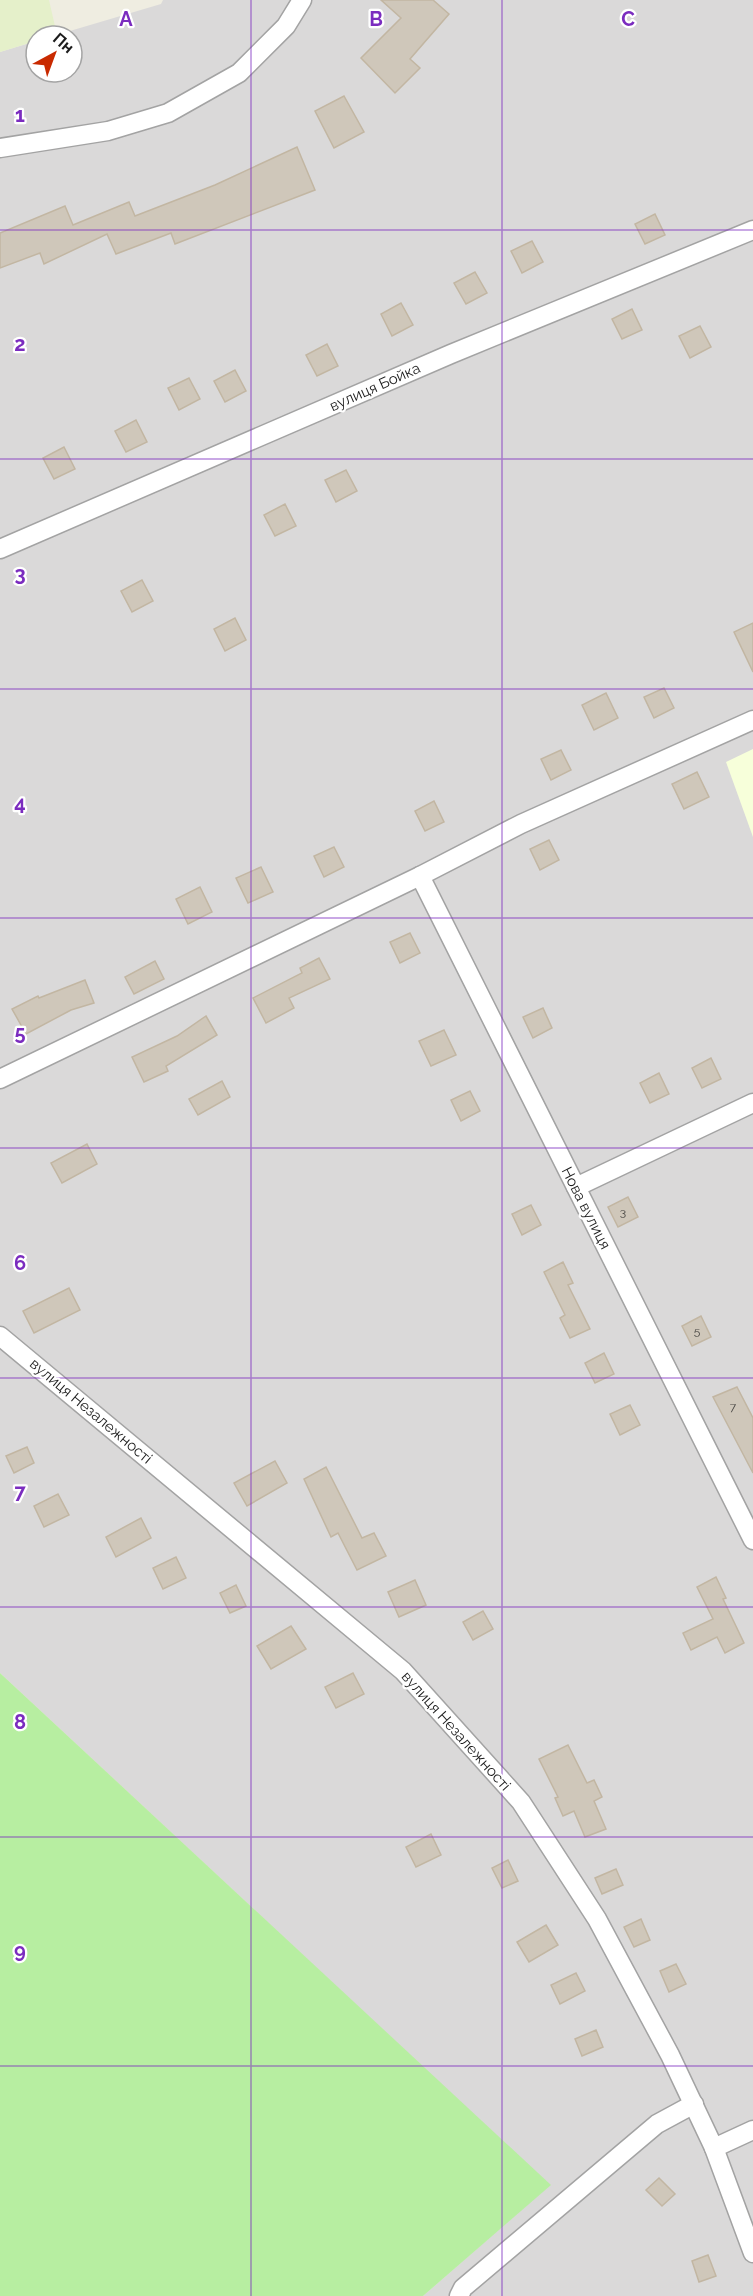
<svg xmlns="http://www.w3.org/2000/svg" width="753" height="2296" font-family="Raleway,sans-serif">
  <style>
    .residential { fill: #dad9d9 }
    .education { fill: #f7ffda }
    .farmland { fill: #e5f0ca }
    .grass { fill: #b7eea1 }
    .building { fill: #cfc7ba; stroke: #c2b6a2; stroke-width: 1.5 }
    .lines { fill: none; stroke-linecap: round; stroke-linejoin: round }
    .minor-casing { stroke: #a3a3a3; stroke-width: 21 }
    .minor { stroke: #fff; stroke-width: 18 }
    .grid { fill: none; stroke: #7b2cbf; stroke-width: 1.5; stroke-opacity: 0.55 }
    .labels { text-anchor: middle; stroke-width: 4.5; stroke-linejoin: round; paint-order: stroke }
    .number-label { font-size: 12px; fill: #494744 }
    .street-label { font-size: 15px; fill: #1c1c1c; stroke: #fff }
    .grid-label { font-size: 20px; text-anchor: middle; font-weight: bold; fill: #7b2cbf; stroke: #fff; stroke-width: 4.5; stroke-linejoin: round; paint-order: stroke }
  </style>
  <rect width="100%" height="100%" fill="#efede1"/>
  <path class="residential" d="M163 0H753V2296H423L550 2185 0 1673V52L36 41V72H72V36H53L161 4Z"/>
  <path class="education" d="M753 749V837L726 762Z"/>
  <path class="farmland" d="M0 0H49L57 35 36 36V41L0 52Z"/>
  <path class="grass" d="M0 1673 551 2185 423 2296H0Z"/>
  <g class="building">
    <path d="M381 0H433L449 14 410 59 420 68 395 93 361 58 401 18Z"/>
    <path d="M344 96 364 132 334 148 315 111Z"/>
    <path d="M297 147 315 190 175 244 171 233 116 254 107 234 44 264 40 253 0 268V233L65 206 73 225 129 202 135 216 215 185Z"/>
    <path d="M655 214 665 235 645 244 635 224Z"/>
    <path d="M532 241 543 262 522 273 511 251Z"/>
    <path d="M475 272 487 293 466 304 454 283Z"/>
    <path d="M401 303 413 325 392 336 381 314Z"/>
    <path d="M632 309 642 330 622 339 612 319Z"/>
    <path d="M700 326 711 347 690 358 679 336Z"/>
    <path d="M327 344 338 366 317 376 306 355Z"/>
    <path d="M235 370 246 391 225 402 214 381Z"/>
    <path d="M189 378 200 399 179 410 168 388Z"/>
    <path d="M136 420 147 442 126 452 115 431Z"/>
    <path d="M64 447 75 469 54 479 43 458Z"/>
    <path d="M346 470 357 491 336 502 325 480Z"/>
    <path d="M285 504 296 526 275 536 264 515Z"/>
    <path d="M142 580 153 601 132 612 121 591Z"/>
    <path d="M235 618 246 640 225 651 214 629Z"/>
    <path d="M753 623V672L734 632Z"/>
    <path d="M664 688 674 708 654 718 644 697Z"/>
    <path d="M606 693 618 718 594 730 582 705Z"/>
    <path d="M561 750 571 770 551 780 541 759Z"/>
    <path d="M697 772 709 797 684 809 672 784Z"/>
    <path d="M434 801 444 822 425 831 415 811Z"/>
    <path d="M549 840 559 860 540 870 530 849Z"/>
    <path d="M334 847 344 867 324 877 314 856Z"/>
    <path d="M261 867 273 892 248 903 236 878Z"/>
    <path d="M200 887 212 912 188 924 176 899Z"/>
    <path d="M410 933 420 953 400 963 390 942Z"/>
    <path d="M319 958 330 979 289 998 294 1008 266 1023 253 998 302 973 300 968Z"/>
    <path d="M155 961 164 979 134 994 125 977Z"/>
    <path d="M85 980 94 1003 71 1010 26 1034 12 1009 38 996 39 998Z"/>
    <path d="M543 1008 552 1028 533 1038 523 1017Z"/>
    <path d="M206 1016 217 1035 166 1066 168 1071 144 1082 132 1057 177 1036Z"/>
    <path d="M444 1030 456 1055 431 1066 419 1041Z"/>
    <path d="M711 1058 721 1079 702 1088 692 1068Z"/>
    <path d="M659 1073 669 1094 650 1103 640 1083Z"/>
    <path d="M222 1081 230 1097 198 1115 189 1099Z"/>
    <path d="M470 1091 480 1111 461 1121 451 1100Z"/>
    <path d="M87 1144 97 1164 62 1183 51 1163Z"/>
    <path d="M628 1197 638 1217 618 1227 608 1207Z"/>
    <path d="M531 1205 541 1225 522 1235 512 1214Z"/>
    <path d="M563 1262 573 1283 568 1285 590 1329 570 1338 560 1318 565 1315 544 1272Z"/>
    <path d="M69 1288 80 1310 34 1333 23 1311Z"/>
    <path d="M701 1316 711 1337 692 1346 682 1326Z"/>
    <path d="M604 1353 614 1374 595 1383 585 1363Z"/>
    <path d="M737 1387 753 1418V1473L713 1397Z"/>
    <path d="M630 1405 640 1425 620 1435 610 1414Z"/>
    <path d="M27 1447 34 1463 14 1473 6 1456Z"/>
    <path d="M275 1461 287 1483 247 1506 234 1483Z"/>
    <path d="M326 1467 362 1538 374 1533 386 1556 357 1570 338 1533 331 1537 304 1479Z"/>
    <path d="M58 1494 69 1515 44 1527 34 1506Z"/>
    <path d="M141 1518 151 1538 116 1557 106 1537Z"/>
    <path d="M176 1557 186 1578 163 1589 153 1568Z"/>
    <path d="M716 1577 726 1598 723 1599 744 1643 725 1653 717 1637 691 1650 683 1633 713 1619 697 1587Z"/>
    <path d="M415 1580 426 1605 399 1617 388 1592Z"/>
    <path d="M236 1585 246 1606 230 1613 220 1593Z"/>
    <path d="M483 1611 493 1629 473 1640 463 1622Z"/>
    <path d="M291 1626 306 1649 271 1669 257 1646Z"/>
    <path d="M353 1673 364 1694 336 1708 325 1687Z"/>
    <path d="M568 1745 587 1783 594 1780 602 1797 594 1801 606 1829 585 1837 574 1811 563 1816 555 1798 558 1797 539 1759Z"/>
    <path d="M431 1834 441 1855 416 1867 406 1847Z"/>
    <path d="M508 1860 518 1881 502 1888 492 1868Z"/>
    <path d="M616 1869 623 1885 602 1894 595 1878Z"/>
    <path d="M641 1919 650 1940 634 1947 624 1927Z"/>
    <path d="M546 1925 558 1945 529 1962 517 1942Z"/>
    <path d="M676 1964 686 1984 669 1992 660 1971Z"/>
    <path d="M576 1973 585 1991 560 2004 551 1985Z"/>
    <path d="M596 2030 603 2047 582 2056 575 2039Z"/>
    <path d="M659 2178 675 2194 662 2206 646 2190Z"/>
    <path d="M708 2255 716 2276 699 2282 692 2261Z"/>
  </g>
  <g class="lines">
    <defs>
      <g id="minor">
        <path d="M0 148 108 131 168 113 239 73 286 26 302 0"/>
        <path d="M0 549 451 354 753 230"/>
        <path d="M420 876 753 1540"/>
        <path d="M0 1079 420 876 521 824 753 720"/>
        <path d="M576 1187 753 1103"/>
        <path d="M0 1336 403 1671 521 1802 597 1919 670 2055 714 2148 753 2253"/>
        <path d="M714 2148 753 2130"/>
        <path d="M459 2296 463 2288 657 2124 694 2104"/>
      </g>
    </defs>
    <use href="#minor" class="minor-casing"/>
    <use href="#minor" class="minor"/>
  </g>
  <path class="grid" d="M251 0V2296M502 0V2296M0 230H753M0 459H753M0 689H753M0 918H753M0 1148H753M0 1378H753M0 1607H753M0 1837H753M0 2066H753"/>
  <g class="labels">
    <g class="number-label">
      <text x="623" y="1216">3</text>
      <text x="697" y="1335">5</text>
      <text x="733" y="1411">7</text>
    </g>
    <g class="street-label">
      <text transform="translate(375 387) rotate(-24)" y="5">вулиця Бойка</text>
      <text transform="translate(586 1208) rotate(63)" y="5">Нова вулиця</text>
      <text transform="translate(91 1411) rotate(40)" y="5">вулиця Незалежності</text>
      <text transform="translate(456 1731) rotate(48)" y="5">вулиця Незалежності</text>
    </g>
  </g>
  <g class="grid-label">
    <text x="126" y="26">A</text>
    <text x="376" y="26">B</text>
    <text x="628" y="26">C</text>
    <text x="20" y="122">1</text>
    <text x="20" y="351">2</text>
    <text x="20" y="581">3</text>
    <text x="20" y="810">4</text>
    <text x="20" y="1040">5</text>
    <text x="20" y="1270">6</text>
    <text x="20" y="1499">7</text>
    <text x="20" y="1729">8</text>
    <text x="20" y="1958">9</text>
  </g>
  <g transform="translate(54 54) rotate(41)"><circle r="28" fill="#ffffff" stroke="#a4a4a4" stroke-width="1.5"/>
  <path d="M0-4.5L10 22L0 15L-10 22Z" fill="#c92a00"/>
  <text y="-9" font-size="16" font-weight="bold" text-anchor="middle" fill="#1c1c1c">Пн</text>
  </g>
</svg>
